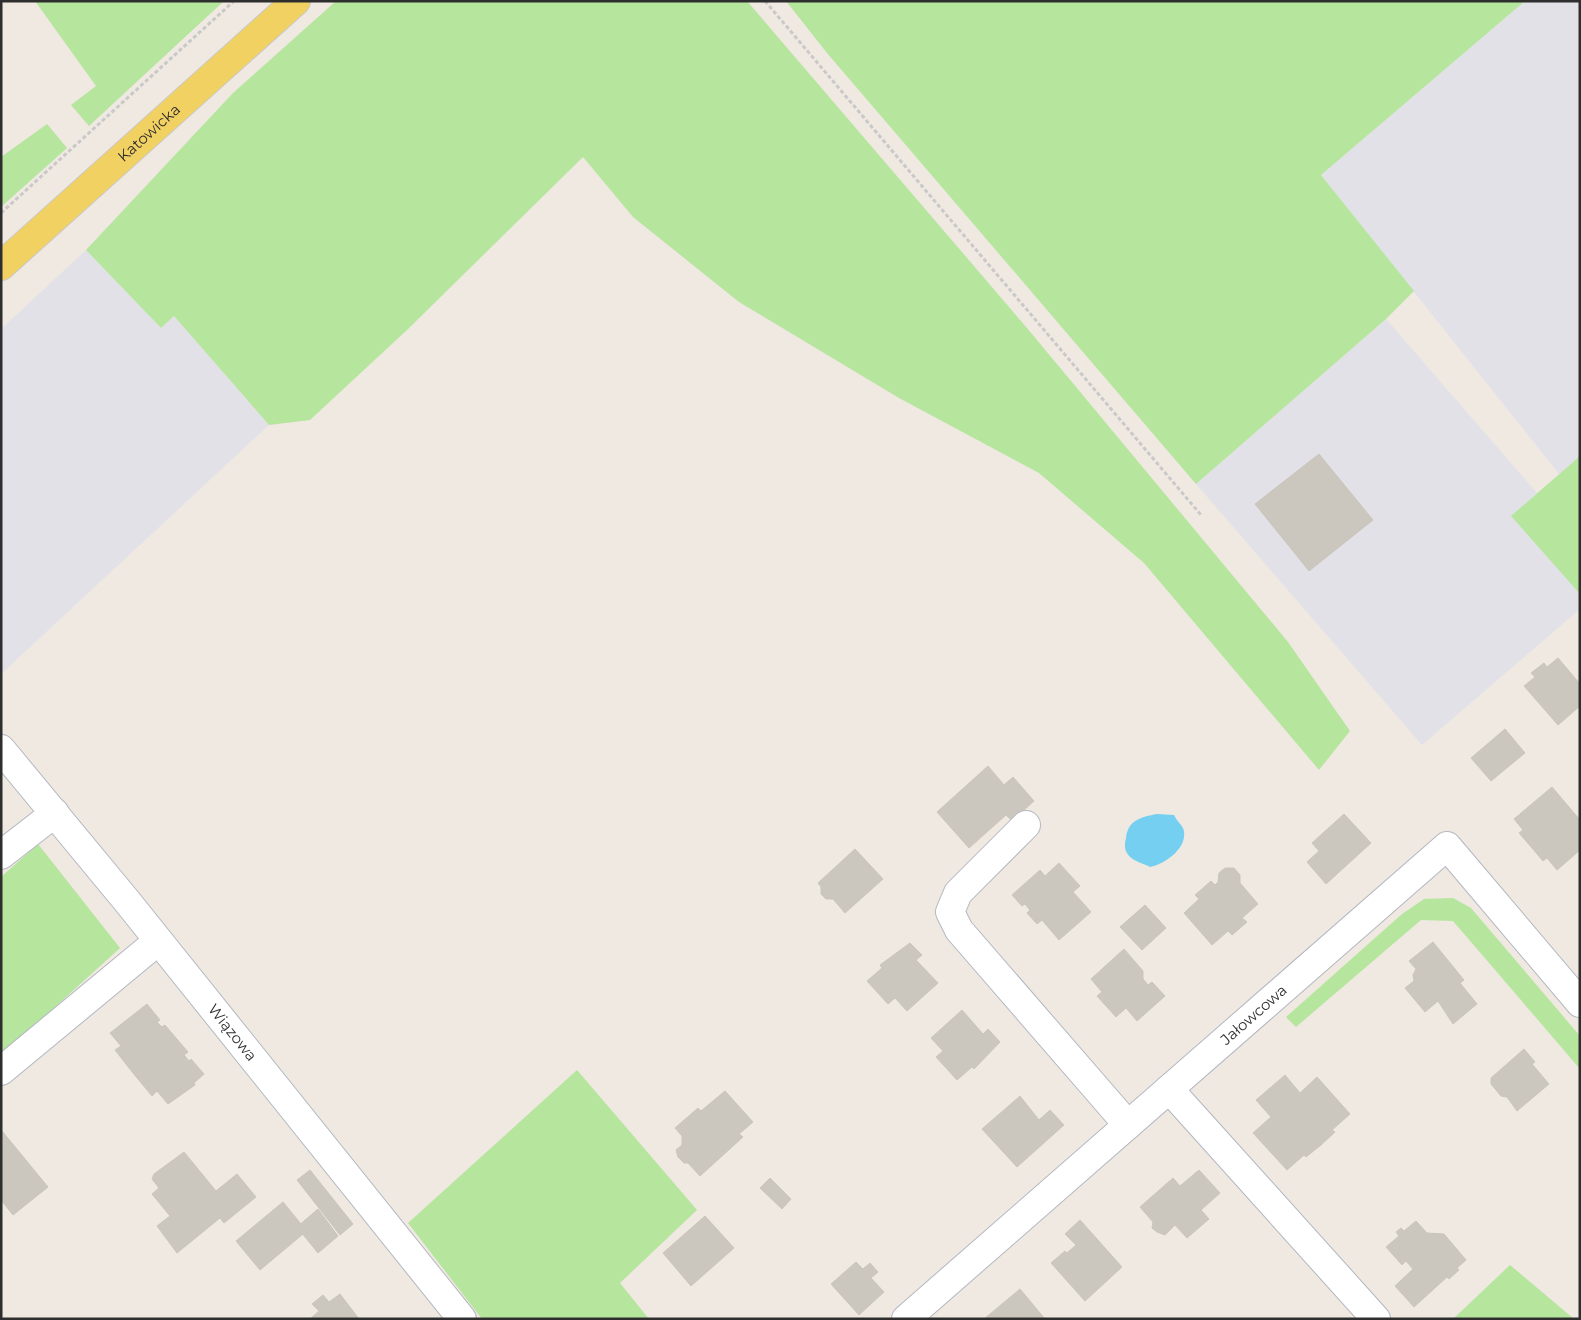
<svg xmlns="http://www.w3.org/2000/svg" width="1581" height="1320" font-family="Montserrat,sans-serif">
  <style>
    .industrial { fill: #e3e1e8 }
    .green { fill: #b6e59e }
    .water { fill: #75cff0 }
    .building { fill: #cbc7bf; stroke: #cbc5ba }
    .lines { fill: none; stroke-linecap: round; stroke-linejoin: round }
    .minor-casing { stroke: #b4b7c1; stroke-width: 30 }
    .major-casing { stroke: #c9c9c9; stroke-width: 30 }
    .path { stroke: #c9c9c9; stroke-width: 3; stroke-dasharray: 4 2.5; stroke-linecap: butt }
    .minor { stroke: #fff; stroke-width: 28 }
    .major { stroke: #f2d163; stroke-width: 28 }
    .labels { text-anchor: middle; stroke-width: 4; stroke-linejoin: round; paint-order: stroke }
    .street-label { font-size: 15px; fill: #2e2e2e; stroke: #fff }
  </style>
  <rect width="100%" height="100%" fill="#efe9e1"/>
  <g class="industrial">
    <path d="M1525 1H1580V456L1559 474 1321 175Z"/>
    <path d="M86 250 161 328 174 316 269 425 1 674V329Z"/>
    <path d="M1386 319 1537 493 1512 516 1580 594V609L1422 745 1196 484Z"/>
  </g>
  <g class="green">
    <path d="M35 1H224L89 126 71 105 96 86Z"/>
    <path d="M336 1H747L1027 328 1288 642 1350 731 1319 770 1144 563 1039 473 899 398 739 302 633 217 583 157 407 330 310 420 269 425 174 316 161 328 86 250 233 93Z"/>
    <path d="M786 1H1525L1321 175 1414 291 1386 319 1196 484 827 53Z"/>
    <path d="M47 124 67 148 1 207V157Z"/>
    <path d="M1580 456V594L1511 516Z"/>
    <path d="M38 844 120 948 1 1056V877Z"/>
    <path d="M1453 898 1471 908 1580 1036V1069L1453 921 1421 920 1296 1027 1286 1017 1402 914 1424 899Z"/>
    <path d="M577 1070 697 1210 620 1283 649 1319H482L408 1223Z"/>
    <path d="M1510 1265 1574 1319H1453Z"/>
  </g>
  <path class="water" d="M1157 814 1174 815C1176 820 1181 824 1183 828 1190 846 1166 864 1150 867 1143 863 1131 861 1127 853 1124 849 1125 842 1126 838 1128 820 1141 817 1157 814Z"/>
  <g class="building">
    <path d="M1319 454 1373 520 1309 571 1255 504Z"/>
    <path d="M1558 658 1580 684V706L1558 725 1524 686 1535 677 1531 673 1544 663 1547 667Z"/>
    <path d="M1505 729 1525 753 1491 781 1471 758Z"/>
    <path d="M988 766 1004 785 1013 777 1034 801 1012 821 1006 815 969 848 937 812Z"/>
    <path d="M1552 787 1574 813 1532 848 1519 833 1523 830 1514 819Z"/>
    <path d="M1574 813 1580 820V850L1557 870 1547 858 1543 861 1532 848Z"/>
    <path d="M1344 814 1371 843 1326 884 1307 862 1319 851 1312 843Z"/>
    <path d="M855 849 883 879 845 913 833 899H826L821 894V887L818 883Z"/>
    <path d="M1059 863 1080 886 1073 892 1091 912 1059 940 1042 920 1037 924 1027 913 1030 910 1025 904 1022 906 1012 895 1040 870 1045 876Z"/>
    <path d="M1225 868H1234L1240 875V883L1258 904 1242 918 1247 922 1232 935 1228 931 1212 945 1184 913 1199 899 1195 895 1211 881 1215 885 1218 882 1219 873Z"/>
    <path d="M1145 905 1166 928 1142 950 1120 927Z"/>
    <path d="M1433 942 1464 980 1460 983 1477 1004 1453 1024 1438 1001 1425 1012 1405 988 1414 981 1413 975 1416 969 1409 961Z"/>
    <path d="M910 943 922 955 916 960 938 983 907 1011 895 998 888 1004 867 981 882 968 880 965Z"/>
    <path d="M1124 949 1143 971V979L1148 985 1152 982 1165 996 1137 1021 1126 1008 1116 1017 1097 996 1102 992 1091 979Z"/>
    <path d="M147 1004 160 1020 157 1022 162 1027 165 1025 176 1038 133 1073 115 1050 121 1046 110 1033Z"/>
    <path d="M962 1010 983 1034 988 1029 1000 1042 974 1069 972 1067 957 1080 936 1057 943 1051 931 1038Z"/>
    <path d="M176 1038 188 1052 184 1055 189 1061 191 1059 204 1074 194 1083 195 1085 168 1104 157 1091 152 1096 133 1073Z"/>
    <path d="M1524 1049 1535 1062 1532 1064 1549 1084 1517 1111 1507 1097 1501 1096 1491 1084V1078Z"/>
    <path d="M1285 1075 1300 1093 1317 1077 1350 1114 1332 1130 1335 1132 1321 1145 1270 1088Z"/>
    <path d="M1270 1088 1321 1145 1306 1157 1304 1155 1287 1170 1253 1133 1271 1117 1256 1100Z"/>
    <path d="M725 1091 753 1122 739 1134 743 1137 700 1176 688 1163H684L678 1157 676 1150 682 1145V1136L675 1128 698 1108 701 1111Z"/>
    <path d="M1020 1096 1039 1120 1050 1110 1064 1125 1017 1167 982 1129Z"/>
    <path d="M2 1131 48 1187 13 1215 1 1200Z"/>
    <path d="M184 1152 216 1191 237 1174 256 1197 224 1223 220 1218 177 1253 157 1226 170 1216 152 1194 159 1188 152 1179 154 1174Z"/>
    <path d="M310 1170 353 1224 340 1235 297 1180Z"/>
    <path d="M1199 1170 1220 1193 1201 1210 1209 1219 1187 1238 1175 1225 1165 1235 1157 1232 1152 1228 1153 1222 1140 1207 1173 1178 1180 1186Z"/>
    <path d="M770 1178 791 1199 782 1209 760 1188Z"/>
    <path d="M283 1202 301 1224 297 1227 303 1234 260 1270 236 1241Z"/>
    <path d="M318 1209 338 1236 318 1253 297 1227Z"/>
    <path d="M705 1216 734 1248 691 1286 663 1253Z"/>
    <path d="M1080 1220 1122 1267 1085 1301 1051 1263 1065 1251 1067 1253 1076 1245 1065 1234Z"/>
    <path d="M1416 1221 1427 1233 1444 1234 1466 1260 1457 1268 1459 1270 1449 1279 1447 1277 1414 1307 1395 1286 1413 1269 1406 1261 1402 1265 1386 1247 1399 1236 1396 1232 1401 1228 1404 1231Z"/>
    <path d="M856 1262 863 1269 870 1263 878 1272 871 1278 884 1292 859 1315 831 1284Z"/>
    <path d="M1020 1289 1045 1319H984Z"/>
    <path d="M340 1294 359 1319H310L319 1311 312 1304 323 1295 329 1302Z"/>
  </g>
  <g class="lines">
    <defs>
      <g id="minor">
        <path id="s1" d="M1 749 126 900 462 1319"/>
        <path d="M1026 825 958 893 950 912 959 930 1128 1125"/>
        <path d="M1 855 55 813"/>
        <path d="M1 1071 158 941"/>
        <path d="M1169 1089 1376 1319"/>
        <path id="s2" d="M906 1319 1447 846 1580 1003"/>
      </g>
      <g id="major">
        <path id="s3" d="M1 266 296 1"/>
      </g>
    </defs>
    <use href="#minor" class="minor-casing"/>
    <use href="#major" class="major-casing"/>
    <g class="path">
      <path d="M765 1 1201 515"/>
      <path d="M1 213 234 1"/>
    </g>
    <use href="#minor" class="minor"/>
    <use href="#major" class="major"/>
  </g>
  <g class="labels">
    <g class="street-label">
      <text dy="5" stroke="none"><textPath href="#s3" startOffset="199">Katowicka</textPath></text>
      <text dy="5" stroke="none"><textPath href="#s2" startOffset="462">Jałowcowa</textPath></text>
      <text dy="5" stroke="none"><textPath href="#s1" startOffset="366">Wiązowa</textPath></text>
    </g>
  </g>
  <rect width="1581" height="1320" fill="none" stroke="#2e2e2e" stroke-width="5"/>
</svg>
